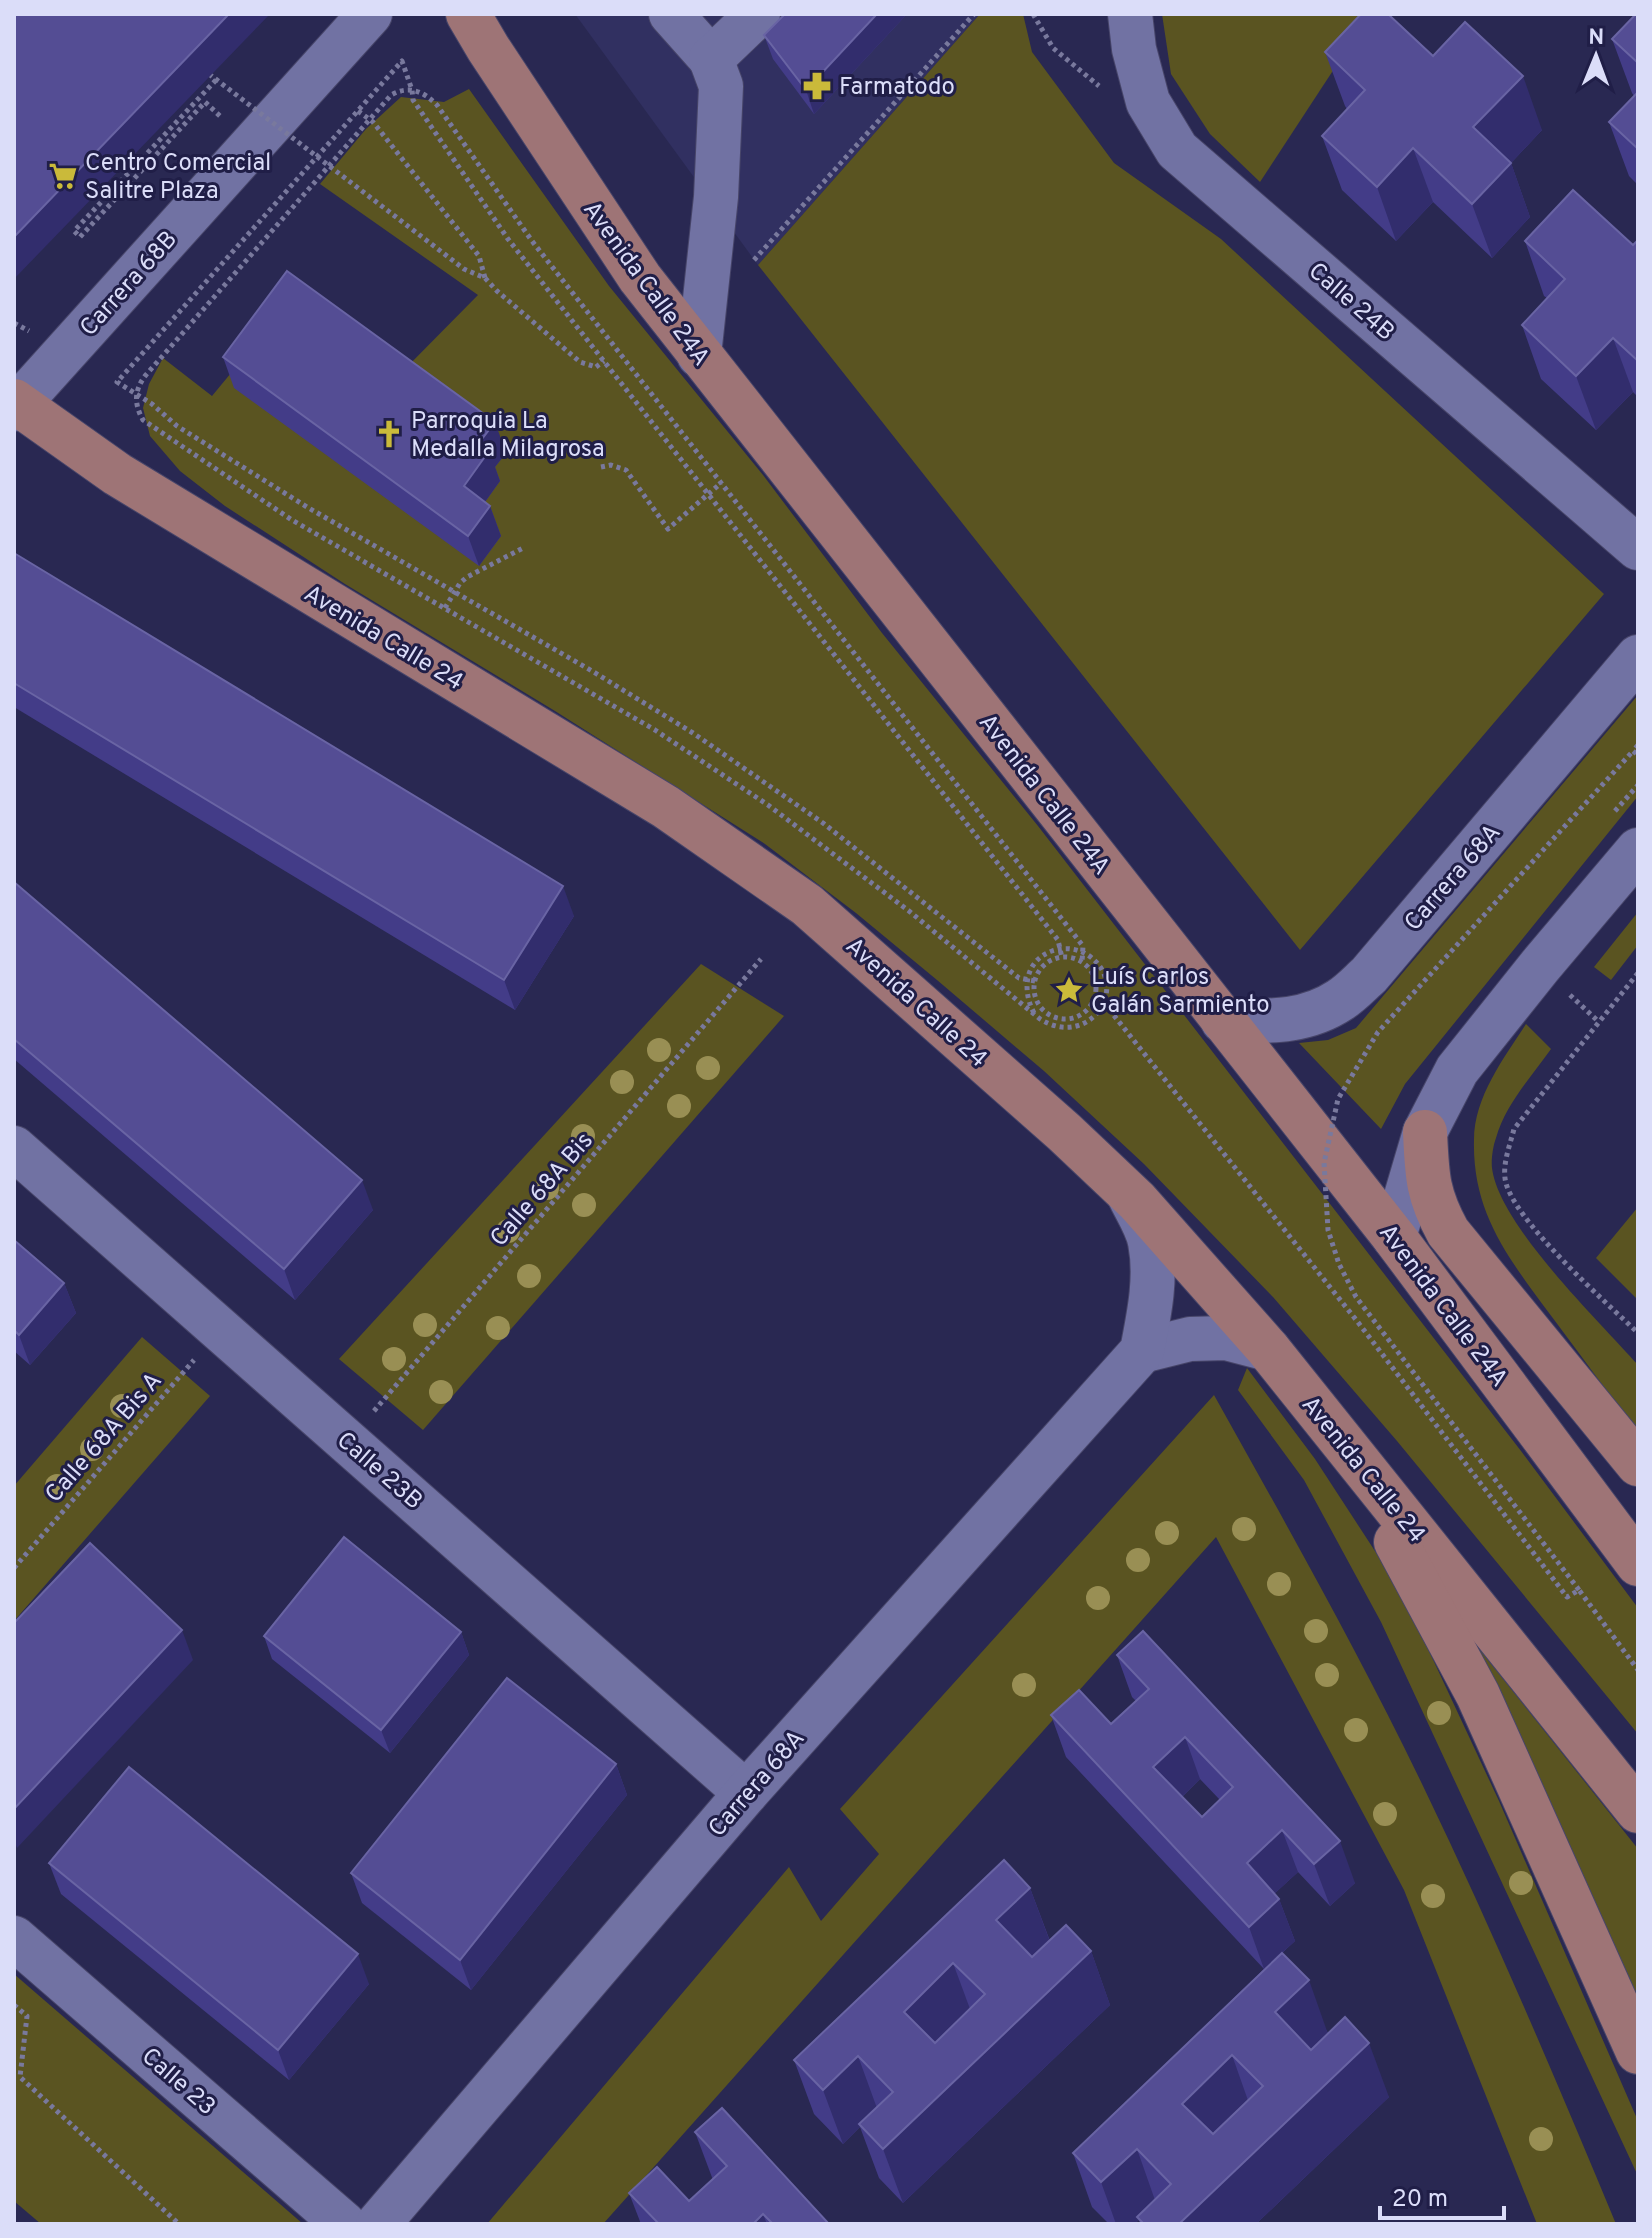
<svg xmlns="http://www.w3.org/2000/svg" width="1652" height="2238" font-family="Overpass,sans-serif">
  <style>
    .built { fill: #313061 }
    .green { fill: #5a5421 }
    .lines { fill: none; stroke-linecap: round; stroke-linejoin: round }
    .minor-casing { stroke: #474569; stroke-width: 46 }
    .major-casing { stroke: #474569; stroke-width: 46 }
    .path { stroke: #79799d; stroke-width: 5; stroke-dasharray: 4 4; stroke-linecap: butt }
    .minor { stroke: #7172a3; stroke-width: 44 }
    .major { stroke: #9e7476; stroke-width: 44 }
    .path-bridge { stroke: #79799d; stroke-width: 5; stroke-dasharray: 4 4; stroke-linecap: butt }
    .tree { fill: #998f54 }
    .wall { fill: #433c88; fill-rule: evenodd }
    .shaded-wall { fill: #322d6d }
    .building { fill: #544d94; stroke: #6964a4; stroke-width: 2; fill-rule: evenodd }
    .labels { text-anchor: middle; stroke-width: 6; stroke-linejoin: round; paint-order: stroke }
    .poi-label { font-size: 24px; fill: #dbddf9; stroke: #201e47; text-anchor: start }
    .street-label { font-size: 24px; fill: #dbddf9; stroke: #201e47 }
  </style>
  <rect width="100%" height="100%" fill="#292852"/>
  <path class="built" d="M575 14H980L758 265Z"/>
  <g class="green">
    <path d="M980 14H1023L1032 52 1114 163 1221 239 1604 594 1300 950 758 265Z"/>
    <path d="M1162 14H1370L1260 182 1210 134 1171 74Z"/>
    <path d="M469 89 609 286 763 475 882 633 1038 826 1521 1451 1638 1608V1734L1397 1441 1273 1297 1144 1164 1044 1071 937 980 856 913 765 844 555 711 345 584 225 506 180 471 150 436 143 408 149 384 163 358 212 396 293 298 399 375 478 295 320 184 366 129 401 97 444 102Z"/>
    <path d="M1638 695V796L1405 1084 1381 1129 1299 1043 1328 1040 1356 1028Z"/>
    <path d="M1638 912V945L1611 980 1594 967Z"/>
    <path d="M701 964 784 1016 423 1430 339 1359Z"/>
    <path d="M1526 1024 1551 1049C1532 1076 1505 1105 1496 1138 1493 1146 1491 1160 1492 1168 1499 1225 1599 1321 1638 1365V1433C1611 1397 1585 1361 1558 1325 1514 1265 1472 1218 1474 1140 1474 1097 1504 1058 1526 1024Z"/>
    <path d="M1638 1207V1300L1596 1258Z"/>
    <path d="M142 1337 210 1396 14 1621V1486Z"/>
    <path d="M1247 1368 1315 1459 1401 1591 1499 1801 1638 2121V2176L1381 1622 1304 1480 1238 1390Z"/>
    <path d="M1214 1395C1286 1524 1359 1653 1423 1786 1492 1929 1555 2077 1616 2224H1537L1404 1890 1216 1537 603 2224H487L789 1867 821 1921 879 1854 840 1809Z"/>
    <path d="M1470 1637 1638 1849V2007Z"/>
    <path d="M14 1974 303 2224H41L14 2201Z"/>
  </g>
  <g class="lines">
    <defs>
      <g id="minor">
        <path d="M671 14 711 59"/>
        <path d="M1130 14 1134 49 1148 102 1177 150 1638 548"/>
        <path d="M699 355 716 197 721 86 711 59 758 14"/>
        <path d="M14 409 370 14"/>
        <path d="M1223 1021C1265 1021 1304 1024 1340 1000 1351 993 1360 983 1369 975L1638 657"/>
        <path d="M14 1148 746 1793"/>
        <path d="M1394 1237 1425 1132 1457 1070 1540 966 1638 850"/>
        <path d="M1142 1351 1190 1339 1226 1338 1268 1349"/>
        <path d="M14 1938 344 2224"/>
        <path d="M378 2224 746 1793 1142 1351C1149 1315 1157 1278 1150 1242 1147 1226 1136 1210 1129 1195"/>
      </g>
      <g id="major">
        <path d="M468 14 488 48 640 278 1394 1237 1638 1564"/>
        <path d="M14 401 117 474 666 807 807 905 1064 1132 1137 1201 1268 1349 1638 1811"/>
        <path d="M1425 1132C1427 1175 1427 1194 1448 1232L1638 1464"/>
        <path d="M1396 1542 1478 1695 1638 2052"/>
      </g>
    </defs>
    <use href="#minor" class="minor-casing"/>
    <use href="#major" class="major-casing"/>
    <g class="path">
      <path d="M1033 14 1053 48 1099 86"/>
      <path d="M216 80 74 231 80 237 205 102 220 116"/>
      <path d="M358 111 373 122 479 256 485 278"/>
      <path d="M754 260 974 14"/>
      <path d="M14 323 29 331"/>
      <path d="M596 367 604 361"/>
      <path d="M601 467 611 465 626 470 668 529 721 483"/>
      <path d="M445 608 460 583 467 577 525 547"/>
      <path d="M1638 745 1633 751 1638 755"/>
      <path d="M1615 811 1638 785"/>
      <circle cx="1065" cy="988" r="31"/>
      <path d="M1638 973 1514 1129C1510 1145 1503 1162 1505 1178 1509 1217 1607 1303 1638 1333"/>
      <path d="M1035 981 1019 978 823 823 693 733 592 671 307 507 177 426 152 404 117 382 402 61 412 90 413 100 508 239 1058 940 1062 958"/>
      <path d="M1570 995 1599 1022"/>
      <path d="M1104 1003 1357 1321 1567 1597 1579 1590 1638 1670"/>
      <path d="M1034 1013C1022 991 1024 961 1052 951 1064 947 1077 948 1088 955 1133 986 1089 1050 1040 1019L909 911 768 805 655 730 292 520 143 420C134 404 134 391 145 376L391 95C409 85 423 91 437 105L532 241 1083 946 1082 962"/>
      <path d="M374 1411 761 959"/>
      <path d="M14 1568 194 1360"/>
      <path d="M14 2005 27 2016 20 2077 179 2224"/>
    </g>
    <use href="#minor" class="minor"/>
    <use href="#major" class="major"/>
    <g class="path-bridge">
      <path d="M209 74 464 269 485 278 497 291 580 362 596 367"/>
      <path d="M1579 1590 1356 1297 1339 1264 1328 1230 1324 1163 1338 1099 1378 1032 1633 751"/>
    </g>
  </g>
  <g class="tree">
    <circle cx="659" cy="1050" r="12"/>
    <circle cx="708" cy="1068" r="12"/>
    <circle cx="622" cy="1082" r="12"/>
    <circle cx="679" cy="1106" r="12"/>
    <circle cx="583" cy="1136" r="12"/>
    <circle cx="547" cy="1188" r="12"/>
    <circle cx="584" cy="1205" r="12"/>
    <circle cx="508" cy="1231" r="12"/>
    <circle cx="529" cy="1276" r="12"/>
    <circle cx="425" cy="1325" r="12"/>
    <circle cx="498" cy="1328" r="12"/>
    <circle cx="394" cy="1359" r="12"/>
    <circle cx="441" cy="1392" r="12"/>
    <circle cx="122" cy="1406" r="12"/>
    <circle cx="92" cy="1449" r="12"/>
    <circle cx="57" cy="1486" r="12"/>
    <circle cx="1244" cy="1529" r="12"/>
    <circle cx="1167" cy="1533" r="12"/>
    <circle cx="1138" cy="1560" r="12"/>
    <circle cx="1279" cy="1584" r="12"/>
    <circle cx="1098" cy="1598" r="12"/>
    <circle cx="1316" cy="1631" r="12"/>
    <circle cx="1327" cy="1675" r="12"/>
    <circle cx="1024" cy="1685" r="12"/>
    <circle cx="1439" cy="1713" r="12"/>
    <circle cx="1356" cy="1730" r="12"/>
    <circle cx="1385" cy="1814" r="12"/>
    <circle cx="1521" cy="1883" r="12"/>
    <circle cx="1433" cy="1896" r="12"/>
    <circle cx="1541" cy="2139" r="12"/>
  </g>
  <g class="wall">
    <path d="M785 14H907L814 114 773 59 764 35Z"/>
    <path d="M1638 14V185L1629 176 1609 122 1634 96 1632 93 1612 39Z"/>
    <path d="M1325 52 1433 56 1542 130 1511 163 1530 217 1492 258 1433 202 1396 241 1342 190 1322 136 1347 109 1345 106Z"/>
    <path d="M1638 240V397L1633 392 1596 430 1541 379 1522 325 1547 298 1544 296 1525 241 1633 245Z"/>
    <path d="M223 357 506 453 495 467 500 481 485 502 490 506 501 536 479 566 234 388Z"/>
    <path d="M14 553 574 916 515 1010 14 707Z"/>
    <path d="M14 882 373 1210 295 1300 14 1059Z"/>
    <path d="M14 1240 64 1283 76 1313 30 1365 14 1351Z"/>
    <path d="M461 1632 469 1655 390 1753 272 1659 264 1636Z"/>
    <path d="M1117 1655 1355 1883 1330 1906 1298 1872 1274 1894 1279 1899 1295 1941 1282 1953 1328 2033 1389 2097 1256 2224H1140L1139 2220 1134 2224H1109L1092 2207 1073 2153 1264 1969 1066 1757 1051 1715 1111 1724 1136 1701 1132 1697ZM1200 1779 1220 1800 1202 1817 1182 1797Z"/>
    <path d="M616 1764 627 1795 471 1990 362 1903 351 1873Z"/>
    <path d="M49 1863 369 1984 289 2080 61 1894Z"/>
    <path d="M1030 1888 1050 1941 1091 1951 1110 2005 903 2203 879 2178 860 2127 843 2144 814 2114 794 2060Z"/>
    <path d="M695 2132 829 2224H641L629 2193 689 2201 713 2180Z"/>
  </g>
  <g class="shaded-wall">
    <path d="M229 14H270L14 279V237Z"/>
    <path d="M877 14H907L814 114 806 90Z"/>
    <path d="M1523 76 1542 130 1511 163 1530 217 1492 258 1472 204 1473 127Z"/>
    <path d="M1413 148 1433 202 1396 241 1377 187Z"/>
    <path d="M1613 338 1633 392 1596 430 1576 376Z"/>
    <path d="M495 422 506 453 495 467 500 481 475 516 464 486 479 443Z"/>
    <path d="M490 506 501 536 479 566 468 536Z"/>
    <path d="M563 886 574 916 515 1010 504 980Z"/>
    <path d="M362 1180 373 1210 295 1300 284 1269Z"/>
    <path d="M64 1283 76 1313 30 1365 19 1335Z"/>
    <path d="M182 1630 193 1660 17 1848 14 1840V1809Z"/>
    <path d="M461 1632 469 1655 390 1753 381 1730Z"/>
    <path d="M1185 1737 1200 1779 1169 1809 1153 1767Z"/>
    <path d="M616 1764 627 1795 471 1990 460 1960Z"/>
    <path d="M1282 1830 1298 1872 1262 1905 1247 1863Z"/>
    <path d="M1340 1841 1355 1883 1330 1906 1314 1864Z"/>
    <path d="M1030 1888 1050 1942 1016 1974 996 1920Z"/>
    <path d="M1279 1899 1295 1941 1264 1969 1249 1927Z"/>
    <path d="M1091 1951 1110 2005 903 2203 883 2149Z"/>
    <path d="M358 1954 369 1984 289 2080 278 2050Z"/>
    <path d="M953 1963 973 2017 924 2066 904 2012Z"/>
    <path d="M1309 1980 1328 2034 1294 2066 1275 2012Z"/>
    <path d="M1369 2043 1389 2097 1256 2224H1179Z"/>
    <path d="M1232 2055 1251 2109 1202 2158 1182 2104Z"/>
    <path d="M858 2056 878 2111 859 2124 860 2127 843 2144 823 2090Z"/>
    <path d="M1137 2149 1156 2203 1137 2217 1139 2220 1134 2224H1116L1101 2182Z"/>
    <path d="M763 2214 767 2224H753Z"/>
  </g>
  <g class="building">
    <path d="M14 14H229L14 237Z"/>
    <path d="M785 14H877L806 90 764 35Z"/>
    <path d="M1361 14H1388L1433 56 1465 22 1523 76 1473 127 1511 163 1472 204 1413 148 1377 187 1322 136 1365 90 1325 52Z"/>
    <path d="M1636 14H1638V63L1612 39Z"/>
    <path d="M1638 92V149L1609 122Z"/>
    <path d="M1573 190 1633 245 1638 240V361L1613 338 1576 376 1522 325 1565 279 1525 241Z"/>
    <path d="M287 271 495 422 479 443 489 451 464 486 490 506 468 536 223 357Z"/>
    <path d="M14 553 563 886 504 980 14 683Z"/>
    <path d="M14 882 362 1180 284 1269 14 1039Z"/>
    <path d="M14 1240 64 1283 19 1335 14 1330Z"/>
    <path d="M344 1537 461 1632 381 1730 264 1636Z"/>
    <path d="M90 1543 182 1630 14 1809V1623Z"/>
    <path d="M1143 1631 1340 1841 1314 1864 1282 1830 1247 1863 1279 1899 1249 1927 1051 1715 1079 1690 1111 1724 1149 1689 1117 1655ZM1185 1737 1233 1787 1202 1817 1153 1767Z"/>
    <path d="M507 1678 616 1764 460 1960 351 1873Z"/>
    <path d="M129 1767 358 1954 278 2050 49 1863Z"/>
    <path d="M1004 1860 1030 1888 996 1920 1032 1957 1066 1925 1091 1951 883 2149 859 2124 893 2092 858 2056 823 2090 794 2060ZM953 1963 985 1994 935 2043 904 2012Z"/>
    <path d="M1282 1953 1309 1980 1275 2012 1311 2050 1345 2017 1369 2043 1179 2224H1144L1137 2217 1171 2184 1137 2149 1101 2182 1073 2153ZM1232 2055 1263 2086 1213 2134 1182 2104Z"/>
    <path d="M722 2108 829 2224H773L763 2214 753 2224H659L629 2193 657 2167 689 2201 727 2166 695 2132Z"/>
  </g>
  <defs>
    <symbol id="pharmacy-bare" viewBox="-9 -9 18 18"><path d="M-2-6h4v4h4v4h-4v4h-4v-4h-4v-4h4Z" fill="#caba3a" stroke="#201e47" stroke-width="2.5" paint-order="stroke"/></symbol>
    <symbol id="supermarket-bare" viewBox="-9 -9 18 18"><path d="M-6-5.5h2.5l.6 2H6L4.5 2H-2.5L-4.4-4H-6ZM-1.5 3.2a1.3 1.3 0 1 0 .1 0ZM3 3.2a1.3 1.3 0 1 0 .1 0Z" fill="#caba3a" stroke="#201e47" stroke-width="2.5" paint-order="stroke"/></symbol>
    <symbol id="church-bare" viewBox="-9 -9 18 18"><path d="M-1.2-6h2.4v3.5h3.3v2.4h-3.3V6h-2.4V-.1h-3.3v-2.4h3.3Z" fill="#caba3a" stroke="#201e47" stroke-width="2.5" paint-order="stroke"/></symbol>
    <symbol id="sight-bare" viewBox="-9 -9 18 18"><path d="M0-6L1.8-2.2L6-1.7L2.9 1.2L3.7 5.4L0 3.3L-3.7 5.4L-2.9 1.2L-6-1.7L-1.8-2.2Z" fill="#caba3a" stroke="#201e47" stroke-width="2.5" paint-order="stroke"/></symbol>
  </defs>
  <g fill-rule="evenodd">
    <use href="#pharmacy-bare" x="797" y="66" width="40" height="40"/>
    <use href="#supermarket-bare" x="43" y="156" width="40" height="40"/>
    <use href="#church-bare" x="369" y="414" width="40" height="40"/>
    <use href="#sight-bare" x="1049" y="970" width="40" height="40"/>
  </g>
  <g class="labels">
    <g class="poi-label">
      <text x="839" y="94">Farmatodo</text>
      <text x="85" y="170">Centro Comercial<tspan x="85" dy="28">Salitre Plaza</tspan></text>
      <text x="411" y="428">Parroquia La<tspan x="411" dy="28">Medalla Milagrosa</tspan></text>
      <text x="1091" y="984">Luís Carlos<tspan x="1091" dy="28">Galán Sarmiento</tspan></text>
    </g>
    <g class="street-label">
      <text transform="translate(128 283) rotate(-48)" y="8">Carrera 68B</text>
      <text transform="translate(647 283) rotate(54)" y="8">Avenida Calle 24A</text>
      <text transform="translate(1352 301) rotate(41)" y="8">Calle 24B</text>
      <text transform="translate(384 637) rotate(31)" y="8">Avenida Calle 24</text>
      <text transform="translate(1045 794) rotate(52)" y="8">Avenida Calle 24A</text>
      <text transform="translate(1452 877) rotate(-49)" y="8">Carrera 68A</text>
      <text transform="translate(917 1002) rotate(42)" y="8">Avenida Calle 24</text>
      <text transform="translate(541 1189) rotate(-49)" y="8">Calle 68A Bis</text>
      <text transform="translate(1444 1305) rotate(53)" y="8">Avenida Calle 24A</text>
      <text transform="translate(103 1437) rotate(-49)" y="8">Calle 68A Bis A</text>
      <text transform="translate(1364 1469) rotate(51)" y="8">Avenida Calle 24</text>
      <text transform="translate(380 1470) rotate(41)" y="8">Calle 23B</text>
      <text transform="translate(756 1783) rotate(-49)" y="8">Carrera 68A</text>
      <text transform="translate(179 2081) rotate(41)" y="8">Calle 23</text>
    </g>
  </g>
  <rect width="1652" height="2238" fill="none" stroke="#dbddf9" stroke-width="32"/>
  <g transform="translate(1596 56) rotate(1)" stroke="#201e47" stroke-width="6" paint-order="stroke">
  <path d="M0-6L14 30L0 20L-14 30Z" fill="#dbddf9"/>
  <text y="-12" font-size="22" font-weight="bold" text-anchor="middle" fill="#dbddf9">N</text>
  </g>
  <path d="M1380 2206v12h124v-12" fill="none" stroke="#dbddf9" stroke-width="4"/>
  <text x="1392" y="2206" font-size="24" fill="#dbddf9" stroke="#201e47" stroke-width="6" paint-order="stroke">20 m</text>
</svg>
